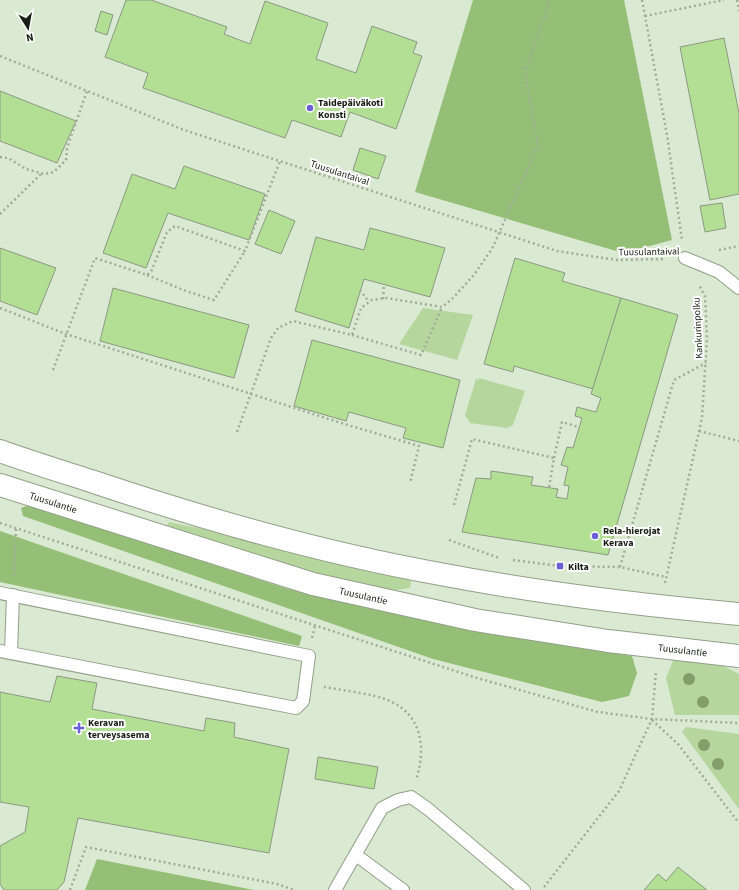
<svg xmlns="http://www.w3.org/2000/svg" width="739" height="890" font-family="'Source Sans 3',sans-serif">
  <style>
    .green { fill: #b5d79e }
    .forest { fill: #95bf76 }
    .building { fill: #b3df94; stroke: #8b9982 }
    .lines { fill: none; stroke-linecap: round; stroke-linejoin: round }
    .lane-casing { stroke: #929f89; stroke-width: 14 }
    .secondary-casing { stroke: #929f89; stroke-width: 24 }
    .path { stroke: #a0ac98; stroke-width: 2.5; stroke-dasharray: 2 3; stroke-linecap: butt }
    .lane { stroke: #fff; stroke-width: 12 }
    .secondary { stroke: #fff; stroke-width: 22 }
    .tree { fill: #839e6a }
    .poi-dot { fill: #6a5fd8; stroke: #fff; stroke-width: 1.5 }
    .labels { text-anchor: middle; stroke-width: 4; stroke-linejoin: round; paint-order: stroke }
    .poi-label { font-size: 10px; font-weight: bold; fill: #191e15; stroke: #fff; text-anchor: start }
    .street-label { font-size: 10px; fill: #191e15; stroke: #fff }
  </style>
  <rect width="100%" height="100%" fill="#dae9d1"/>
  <g class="green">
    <path d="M423 308 473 315 457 360 399 344Z"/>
    <path d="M479 378 525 391 513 425 507 428 470 423 465 415 476 379 479 380Z"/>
    <path d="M169 522 271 543 412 578 410 588 389 591 273 564 162 533Z"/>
    <path d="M675 656 720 664 739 674V715H675L666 678Z"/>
    <path d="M686 727 739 734V809L682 732Z"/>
  </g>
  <g class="forest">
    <path d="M473 0H624L672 240 623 253 415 192Z"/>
    <path d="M29 505 288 589 459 628 632 656 637 673 629 696 602 702 433 659 23 516 21 508Z"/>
    <path d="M0 531 302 636 299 646 0 582Z"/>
    <path d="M97 859 254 890H85Z"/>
  </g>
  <g class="building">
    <path d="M126 0H151L227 27 224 34 250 44 265 1 328 23 316 59 356 73 372 26 417 42 413 53 422 56 396 129 350 112 341 137 292 120 285 138 143 88 148 73 105 57Z"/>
    <path d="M101 11 113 15 107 35 95 31Z"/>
    <path d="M724 38 739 113V194L710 200 680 47Z"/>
    <path d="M0 91 76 121 57 163 0 141Z"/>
    <path d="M360 148 386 156 378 179 353 170Z"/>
    <path d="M184 166 265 194 249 240 168 213 146 268 103 253 132 174 175 189Z"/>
    <path d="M722 203 726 228 705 232 700 206Z"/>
    <path d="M269 210 295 221 281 254 255 244Z"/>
    <path d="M370 228 445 248 430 297 364 279 349 328 295 311 316 237 364 250Z"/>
    <path d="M0 248 56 268 37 315 0 301Z"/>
    <path d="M515 258 565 273 562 281 621 298 593 389 514 366 513 372 484 364Z"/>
    <path d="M113 288 249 325 234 378 100 341Z"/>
    <path d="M621 298 678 315 608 555 462 532 476 478 491 479V471L533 477 531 485 558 489 556 497 567 499 569 486 564 485 568 467 561 465 567 447 573 448 582 418 575 416 577 407 596 412 601 398 591 394Z"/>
    <path d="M312 340 460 380 443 448 403 438 406 428 349 412 346 421 294 406Z"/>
    <path d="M57 676 97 683 92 709 204 731 206 718 235 723 234 737 289 749 269 853 78 818 64 882 57 890H4L0 884V846L25 832 29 807 0 802V692L50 702Z"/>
    <path d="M318 757 378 767 374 789 315 779Z"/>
    <path d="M678 867 707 890H644L658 874 666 881Z"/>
  </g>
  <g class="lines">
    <defs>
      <g id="lane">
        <path d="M685 258 719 272 739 288"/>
        <path d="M0 593 309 656 303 701 296 708 0 651"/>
        <path d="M11 653 13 595"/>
        <path d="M356 855 403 890"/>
        <path d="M335 890 382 808 398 800 411 797 428 809 524 890"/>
      </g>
      <g id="secondary">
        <path d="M0 451C31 462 63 472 94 482 207 520 323 553 440 574 539 593 639 605 739 614"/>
        <path id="s1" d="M0 485 313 584 475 620 608 641 739 656"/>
      </g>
    </defs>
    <use href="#lane" class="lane-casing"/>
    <use href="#secondary" class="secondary-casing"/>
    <g class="path">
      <path d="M642 0 667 135 682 240"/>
      <path d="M737 0 739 11"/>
      <path d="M645 16 724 0"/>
      <path d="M0 56 184 130 557 251 617 260 665 259"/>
      <path d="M0 157 8 158 26 169 44 174 54 172 66 160 67 148 87 91"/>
      <path d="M0 214 42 173"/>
      <path d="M719 250 739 246"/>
      <path d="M147 275 186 291 214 300 245 251"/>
      <path d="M360 290 369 302"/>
      <path d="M383 299 384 284"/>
      <path d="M0 308 66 334 341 423 419 446 410 483"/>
      <path d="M352 335 421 355 442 307"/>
      <path d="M53 370 95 258 147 275 151 272 167 232 175 226 245 251 280 161"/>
      <path d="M699 431 739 441"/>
      <path d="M237 432 271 338 278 328 293 321 352 335 361 308 372 300 387 298 442 307 452 299 473 276 492 249 538 145 525 72 548 8 547 0"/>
      <path d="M554 458 562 422 579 427"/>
      <path d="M454 505 472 439 554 458 549 488"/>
      <path d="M0 523 477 678 598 712 652 719 739 723"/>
      <path d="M449 540 499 558"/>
      <path d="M513 560 560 566 620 567 666 577"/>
      <path d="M620 567 674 380 706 363"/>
      <path d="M14 576 16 529"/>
      <path d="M665 583 702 418 707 339 705 296 699 285"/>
      <path d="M312 638 315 626"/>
      <path d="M324 687C341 690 375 694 390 701 423 716 426 749 416 780"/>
      <path d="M652 720 678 744 739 823"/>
      <path d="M544 887 619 791 652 719 656 671"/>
      <path d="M70 890 86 847 277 884 294 890"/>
    </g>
    <use href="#lane" class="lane"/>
    <use href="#secondary" class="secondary"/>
  </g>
  <g class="tree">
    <circle cx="689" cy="679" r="6"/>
    <circle cx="703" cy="702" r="6"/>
    <circle cx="704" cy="745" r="6"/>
    <circle cx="718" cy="764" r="6"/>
  </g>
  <g class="poi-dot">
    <circle cx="310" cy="108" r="4"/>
    <circle cx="595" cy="536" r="4"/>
    <rect x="556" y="562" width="8" height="8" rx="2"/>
    <path d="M77 722h4v4h4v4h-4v4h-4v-4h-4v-4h4z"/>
  </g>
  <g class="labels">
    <g class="poi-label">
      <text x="318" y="106">Taidepäiväkoti<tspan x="318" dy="12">Konsti</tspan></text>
      <text x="603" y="534">Rela-hierojat<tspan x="603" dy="12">Kerava</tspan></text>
      <text x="568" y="570">Kilta</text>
      <text x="88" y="726">Keravan<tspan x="88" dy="12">terveysasema</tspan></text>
    </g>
    <g class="street-label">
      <text transform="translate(340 172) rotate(18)" y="4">Tuusulantaival</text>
      <text transform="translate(649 251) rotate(-1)" y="4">Tuusulantaival</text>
      <text transform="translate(697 328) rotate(-93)" y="4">Kankurinpolku</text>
      <text dy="4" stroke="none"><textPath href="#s1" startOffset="56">Tuusulantie</textPath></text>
      <text dy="4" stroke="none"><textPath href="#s1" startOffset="380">Tuusulantie</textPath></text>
      <text dy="4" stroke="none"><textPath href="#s1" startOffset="704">Tuusulantie</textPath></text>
    </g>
  </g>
  <g transform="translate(28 28) rotate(169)" stroke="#ffffff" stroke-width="3" paint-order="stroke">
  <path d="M0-3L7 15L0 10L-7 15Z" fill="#191e15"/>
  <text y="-6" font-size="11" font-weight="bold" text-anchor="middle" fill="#191e15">N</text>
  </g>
</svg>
